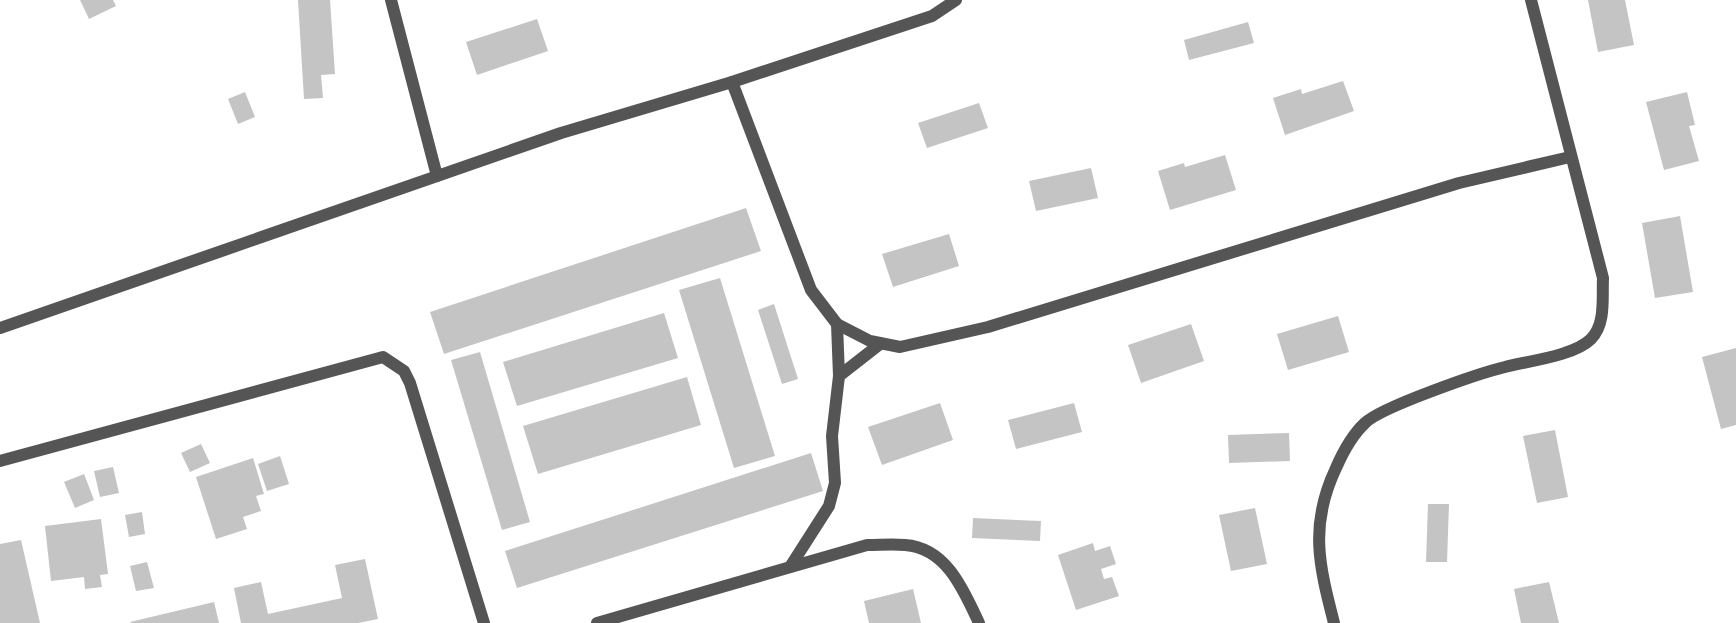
<svg xmlns="http://www.w3.org/2000/svg" width="1736" height="623" font-family="'DejaVu Sans',sans-serif">
  <style>
    .building { fill: #c4c4c4 }
    .lines { fill: none; stroke-linecap: round; stroke-linejoin: round }
    .street { stroke: #555; stroke-width: 12 }
  </style>
  <rect width="100%" height="100%" fill="#fff"/>
  <g class="building">
    <path d="M80 0H113L116 6 89 19Z"/>
    <path d="M298 0H330L335 74 321 75 323 98 304 99Z"/>
    <path d="M1588 0H1625L1634 45 1598 52Z"/>
    <path d="M537 19 548 51 477 75 466 42Z"/>
    <path d="M1248 22 1254 43 1189 60 1184 40Z"/>
    <path d="M1343 81 1354 111 1285 135 1273 98 1301 89 1302 94Z"/>
    <path d="M245 92 255 117 238 124 228 99Z"/>
    <path d="M1687 92 1695 125 1689 126 1699 161 1664 170 1646 102Z"/>
    <path d="M979 103 988 128 927 148 918 123Z"/>
    <path d="M1225 155 1236 190 1170 210 1158 171 1184 163 1185 167Z"/>
    <path d="M1091 168 1098 198 1036 211 1029 181Z"/>
    <path d="M746 208 761 251 444 354 430 312Z"/>
    <path d="M1680 216 1693 292 1655 298 1642 223Z"/>
    <path d="M949 234 959 266 893 287 882 254Z"/>
    <path d="M720 278 775 456 734 468 679 290Z"/>
    <path d="M774 304 798 379 782 384 758 310Z"/>
    <path d="M664 313 678 358 517 406 503 362Z"/>
    <path d="M1338 316 1349 352 1288 370 1277 334Z"/>
    <path d="M1191 324 1204 361 1141 383 1128 345Z"/>
    <path d="M1736 348V425L1721 429 1702 357Z"/>
    <path d="M480 352 530 522 502 530 451 360Z"/>
    <path d="M687 377 701 425 538 474 523 426Z"/>
    <path d="M940 403 953 440 882 465 868 427Z"/>
    <path d="M1074 403 1082 432 1016 449 1008 420Z"/>
    <path d="M1555 430 1568 497 1537 503 1523 436Z"/>
    <path d="M1289 433 1290 461 1229 463 1228 435Z"/>
    <path d="M201 444 210 463 190 472 181 453Z"/>
    <path d="M811 453 823 491 517 588 505 551Z"/>
    <path d="M280 456 289 484 267 491 258 464Z"/>
    <path d="M253 458 264 494 256 496 261 511 243 517 247 529 216 539 196 477Z"/>
    <path d="M113 467 119 493 100 497 94 471Z"/>
    <path d="M84 474 94 500 75 508 64 482Z"/>
    <path d="M1428 504H1449L1447 562H1426Z"/>
    <path d="M1255 508 1267 564 1231 571 1219 515Z"/>
    <path d="M142 512 145 534 129 537 125 515Z"/>
    <path d="M973 518 1041 521 1040 541 972 538Z"/>
    <path d="M101 519 108 574 100 575 102 587 85 589 84 577 51 581 45 526Z"/>
    <path d="M21 540 40 623H0V544Z"/>
    <path d="M1093 543 1095 551 1110 546 1116 564 1101 569 1104 579 1112 577 1119 596 1076 610 1058 555Z"/>
    <path d="M365 559 378 619 358 623H241L234 588 261 582 268 614 342 598 335 565Z"/>
    <path d="M147 562 154 588 136 591 130 566Z"/>
    <path d="M1549 582 1559 623H1521L1514 589Z"/>
    <path d="M913 589 921 623H869L864 601Z"/>
    <path d="M214 602 219 623H131L130 622Z"/>
  </g>
  <g class="lines">
    <g class="street">
      <path d="M391 0 437 176"/>
      <path d="M732 82 932 16 956 0"/>
      <path d="M0 328 561 133 732 82 811 290 837 324 870 341 900 347 988 327 1459 183 1570 157"/>
      <path d="M839 376 880 344"/>
      <path d="M0 461 383 357 404 371 410 383 484 623"/>
      <path d="M790 567 829 506 835 483 832 436 839 376 837 324"/>
      <path d="M597 623 867 545C880 545 893 544 905 545 947 548 964 591 979 623"/>
      <path d="M1334 623C1319 565 1309 525 1336 468 1343 452 1352 435 1365 423 1381 407 1480 373 1505 367 1528 361 1574 356 1591 339 1606 324 1602 298 1603 278L1531 0"/>
    </g>
  </g>
</svg>
